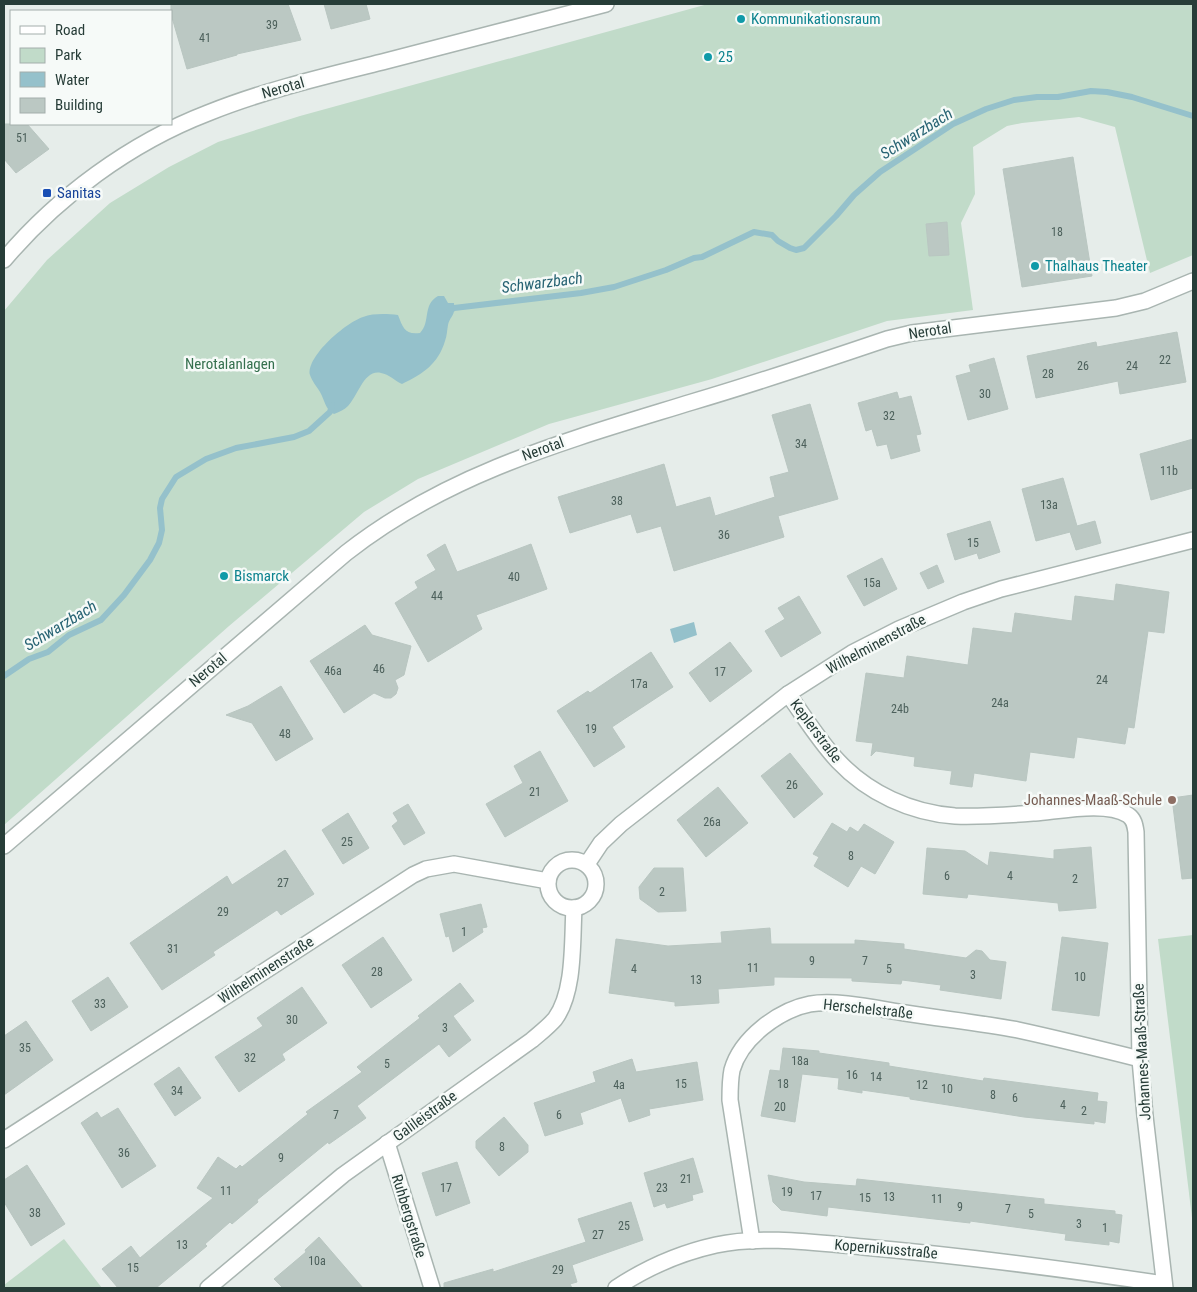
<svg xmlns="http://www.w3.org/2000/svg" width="1197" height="1292" font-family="'Roboto Condensed',sans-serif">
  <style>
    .green { fill: #c1dbc9 }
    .water { fill: #95c1cb }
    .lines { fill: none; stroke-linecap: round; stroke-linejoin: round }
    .stream { stroke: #95c1cb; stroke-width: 6 }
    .building { fill: #bbc8c3; stroke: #b9c6c1 }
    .minor-casing { stroke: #a9b5b1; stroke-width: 18 }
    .tertiary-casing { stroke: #a9b5b1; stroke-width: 18 }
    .minor { stroke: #fff; stroke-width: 15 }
    .tertiary { stroke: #fff; stroke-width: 15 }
    .culture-dot { fill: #0f9aa8; stroke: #f6faf8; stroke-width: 2 }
    .transit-dot { fill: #1a4fb4; stroke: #f6faf8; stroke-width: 2 }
    .education-dot { fill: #8d6e63; stroke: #f6faf8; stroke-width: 2 }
    .labels { text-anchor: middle; stroke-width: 5; stroke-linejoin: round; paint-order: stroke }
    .number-label { font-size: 12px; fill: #4c605b }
    .culture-label { font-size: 15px; fill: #0d838f; stroke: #f6faf8; text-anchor: start }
    .street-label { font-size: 15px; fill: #273d38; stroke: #f6faf8 }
    .transit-label { font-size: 15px; fill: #164399; stroke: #f6faf8; text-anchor: start }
    .park-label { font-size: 15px; fill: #35704e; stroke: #f6faf8 }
    .education-label { font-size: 15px; fill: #785e54; stroke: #f6faf8; text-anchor: end }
    .water-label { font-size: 16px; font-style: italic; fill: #276373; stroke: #f6faf8 }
  </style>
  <rect width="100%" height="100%" fill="#e6edea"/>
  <g class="green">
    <path d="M708 4H1193V255L1150 273 1115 127 1079 117 1022 123 1007 126 973 147 975 194 961 223 973 310 887 321 712 379 549 424 418 479 364 512 229 626 4 825V311L47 260 110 203 169 167 218 142 300 116Z"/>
    <path d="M1193 935V1226L1158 939Z"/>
    <path d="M64 1239 102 1288H4V1285Z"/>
  </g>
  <g class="water">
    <path d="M438 296H444L448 303H454C455 318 451 314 448 325 447 330 447 336 445 341 438 364 423 374 402 384 395 381 389 374 381 373 364 369 358 396 348 406 344 410 339 412 334 414 325 409 325 401 320 392 317 387 312 381 310 375 306 356 347 322 363 317 374 313 387 314 398 315 403 328 405 335 420 333 431 322 422 305 438 296Z"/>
    <path d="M694 622 697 635 674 643 670 629Z"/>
  </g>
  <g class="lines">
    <g class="stream">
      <path d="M448 312 454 308 581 293 614 287 666 270 694 258 702 257 754 232 772 235 778 241 790 248 796 250 804 248 836 216 854 195 880 172 953 124 986 109 1014 100 1037 97H1058L1091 91 1107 92 1132 97 1193 116"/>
      <path d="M4 676 29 659 48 652 69 635 101 620 124 595 150 560 159 543 162 530 160 508 162 499 176 477 206 459 236 448 294 437 309 431 330 412 332 405"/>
    </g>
  </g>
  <g class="building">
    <path d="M171 4H288L301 40 237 54V55L187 69 171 14Z"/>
    <path d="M324 4H366L370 19 331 29Z"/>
    <path d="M4 124H27L49 149 16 173 4 159Z"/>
    <path d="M1073 157 1092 276 1022 287 1003 169Z"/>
    <path d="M947 222 949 255 929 256 926 224Z"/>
    <path d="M1177 332 1186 382 1120 394 1118 381 1036 398 1027 356 1096 342 1097 347Z"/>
    <path d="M994 358 1008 409 968 420 956 376 971 372 969 365Z"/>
    <path d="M897 392 899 399 911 396 921 434 916 435 920 451 891 459 887 444 877 446 872 429 866 431 858 403Z"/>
    <path d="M810 404 838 499 778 516 784 537 674 571 661 526 637 533 631 514 570 533 558 497 664 464 676 507 710 497 715 516 775 497 770 477 789 472 772 415Z"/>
    <path d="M1193 439V488L1151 500 1140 454Z"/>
    <path d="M1063 478 1077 526 1095 521 1101 543 1076 550 1070 532 1036 541 1022 489Z"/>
    <path d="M990 521 1000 552 979 559 977 553 955 560 947 534Z"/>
    <path d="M445 544 457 572 531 544 547 589 476 615 482 629 428 662 395 603 418 588 415 582 436 570 427 555Z"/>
    <path d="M882 558 897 589 864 606 847 576Z"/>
    <path d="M937 565 944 582 928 589 920 573Z"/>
    <path d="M1116 584 1169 592 1164 633 1148 631 1134 728 1128 727 1125 744 1077 737 1074 758 1030 752 1026 781 974 773 972 787 950 784 952 771 914 766 915 757 876 751 871 756 873 743 856 741 866 673 904 678 907 656 968 665 973 628 1012 633 1015 613 1072 621 1075 596 1114 601Z"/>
    <path d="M799 596 821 633 781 657 765 631 785 619 778 608Z"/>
    <path d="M365 625 372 635 411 646 404 675 395 680 398 688 396 694 391 698H385L374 693 344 713 310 661Z"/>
    <path d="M730 642 752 671 710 702 689 673Z"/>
    <path d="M651 652 673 687 612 727 625 747 594 767 557 711 588 691 590 693Z"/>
    <path d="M281 686 313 739 276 761 252 723 226 715 248 706Z"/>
    <path d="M540 751 568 801 505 837 486 804 523 783 514 766Z"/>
    <path d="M790 753 823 794 794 818 761 776Z"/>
    <path d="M718 787 748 823 706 857 677 820Z"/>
    <path d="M1193 795V878L1182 879 1172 798Z"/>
    <path d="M408 804 425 833 404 845 392 826 398 821 393 813Z"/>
    <path d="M348 813 369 848 343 864 322 830Z"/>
    <path d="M832 823 847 832 850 827 858 832 864 824 894 842 875 874 861 866 848 887 814 866 819 857 813 854Z"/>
    <path d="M1091 847 1096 908 1059 911 1058 903 968 894 967 898 923 894 927 848 965 851 988 866 990 852 1054 859V850Z"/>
    <path d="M285 850 314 894 281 915 277 910 213 952 215 955 162 990 130 943 227 876 232 885Z"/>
    <path d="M654 868H683L686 911 658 912 640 899 639 887Z"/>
    <path d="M481 904 487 927 482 928 483 932 453 952 449 936 446 937 440 914Z"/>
    <path d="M770 928 771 944H855V940L904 944V949L966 958 976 950 982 951 990 960 1006 962 1001 999 940 990 941 985 902 980 901 984 852 981V978L774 977V985L718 989 719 1003 675 1006V1002L609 993 616 939 668 946 722 943 721 932Z"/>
    <path d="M383 937 412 980 371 1008 342 965Z"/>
    <path d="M1062 937 1108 943 1099 1016 1052 1010Z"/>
    <path d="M108 977 128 1007 91 1031 72 1001Z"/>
    <path d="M460 983 474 1001 453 1016 471 1040 449 1057 439 1044 357 1106 366 1118 329 1144 328 1142 257 1200 258 1202 232 1224 230 1222 205 1244 207 1246 156 1288H118L102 1269 131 1246 140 1258 213 1198 197 1188 218 1157 236 1169 240 1165 242 1167 308 1114 306 1112 362 1072 357 1067 420 1018 418 1016Z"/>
    <path d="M302 987 327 1023 282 1054 285 1060 239 1092 215 1057 263 1026 257 1018Z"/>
    <path d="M26 1021 53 1060 4 1095V1036Z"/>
    <path d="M783 1048 819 1051V1053L889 1063V1066L983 1081 984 1078 1098 1093 1097 1101 1107 1102 1105 1123 1094 1121V1124L1024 1117 910 1099V1097L862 1090V1093L838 1089 839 1078 802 1074 795 1122 761 1116 770 1070 780 1071Z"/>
    <path d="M632 1059 636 1072 697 1062 703 1100 649 1109 650 1115 629 1122 621 1098 580 1113 583 1124 545 1136 534 1103 596 1082 593 1072Z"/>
    <path d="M179 1067 201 1098 175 1116 154 1084Z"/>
    <path d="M118 1108 156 1166 122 1188 81 1123 97 1112 101 1118Z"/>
    <path d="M504 1117 528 1145V1152L499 1176 476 1148V1141Z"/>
    <path d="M693 1158 703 1192 692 1195 693 1200 667 1208 665 1203 654 1207 644 1173Z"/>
    <path d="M457 1162 470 1203 436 1216 422 1173Z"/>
    <path d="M27 1165 65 1224 31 1246 4 1202V1180Z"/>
    <path d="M768 1175 804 1182 856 1186 857 1179 1044 1199V1204L1115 1211V1214L1122 1215 1119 1243 1109 1241V1245L1065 1240 1066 1234 970 1221V1223L828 1207 827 1216 781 1210 773 1202Z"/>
    <path d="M631 1202 643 1240 572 1265 577 1282 570 1284 572 1288H444V1283L493 1269V1272L586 1242 578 1219Z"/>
    <path d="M319 1237 363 1288H283L274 1279 306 1252 305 1250Z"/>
  </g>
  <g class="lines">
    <defs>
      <g id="minor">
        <path d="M788 694C804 716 819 741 838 761 868 793 911 813 955 816 982 817 1008 815 1035 813 1060 811 1107 801 1128 815 1134 819 1135 825 1136 832L1140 1059 1145 1116 1165 1288"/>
        <path d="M4 846 346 553C449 472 569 440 692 402 757 383 822 361 887 339L912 333 1116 308 1145 301 1193 281"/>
        <circle cx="572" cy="884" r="24"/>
        <path d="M587 864 601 843 621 824 788 694 852 653 899 629 963 602 1001 589 1193 540"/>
        <path d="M4 1140 413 875 426 869 454 864 548 881"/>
        <path d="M387 1143 432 1288"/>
        <path d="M752 1241 730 1100C730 1090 730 1080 732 1070 741 1038 779 1010 810 1004 836 999 879 1009 905 1013 943 1019 981 1023 1018 1030 1059 1039 1100 1049 1140 1059"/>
        <path d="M208 1288 343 1175 532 1040C540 1033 548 1027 555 1019 575 992 572 941 574 908"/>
        <path d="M616 1288C646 1268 680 1253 716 1245 760 1235 818 1243 863 1247 964 1256 1064 1269 1164 1284"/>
      </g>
      <path id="tertiary" d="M4 260C57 197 130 143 208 113 265 90 326 76 386 61 459 42 533 23 606 4"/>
    </defs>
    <use href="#minor" class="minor-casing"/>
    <use href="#tertiary" class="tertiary-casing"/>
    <use href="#minor" class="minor"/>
    <use href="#tertiary" class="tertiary"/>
  </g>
  <g class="culture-dot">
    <circle cx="741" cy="19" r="5"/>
    <circle cx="708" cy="57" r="5"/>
    <circle cx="1035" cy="266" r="5"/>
    <circle cx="224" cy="576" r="5"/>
  </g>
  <rect class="transit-dot" x="42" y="188" width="10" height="10" rx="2.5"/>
  <circle class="education-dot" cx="1172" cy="800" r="5"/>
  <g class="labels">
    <g class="number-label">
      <text x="272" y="29">39</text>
      <text x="205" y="42">41</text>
      <text x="22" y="142">51</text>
      <text x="1057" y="236">18</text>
      <text x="1165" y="364">22</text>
      <text x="1083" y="370">26</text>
      <text x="1132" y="370">24</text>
      <text x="1048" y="378">28</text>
      <text x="985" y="398">30</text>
      <text x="889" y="420">32</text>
      <text x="801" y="448">34</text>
      <text x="1169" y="475">11b</text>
      <text x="617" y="505">38</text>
      <text x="1049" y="509">13a</text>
      <text x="724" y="539">36</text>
      <text x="973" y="547">15</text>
      <text x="514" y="581">40</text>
      <text x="872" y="587">15a</text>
      <text x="437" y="600">44</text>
      <text x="379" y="673">46</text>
      <text x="333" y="675">46a</text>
      <text x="720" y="676">17</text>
      <text x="1102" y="684">24</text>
      <text x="639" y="688">17a</text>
      <text x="1000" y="707">24a</text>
      <text x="900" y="713">24b</text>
      <text x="591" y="733">19</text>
      <text x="285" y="738">48</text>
      <text x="792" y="789">26</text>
      <text x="535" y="796">21</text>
      <text x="712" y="826">26a</text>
      <text x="347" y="846">25</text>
      <text x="851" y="860">8</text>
      <text x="947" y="880">6</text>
      <text x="1010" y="880">4</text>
      <text x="1075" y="883">2</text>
      <text x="283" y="887">27</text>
      <text x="662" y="896">2</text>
      <text x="223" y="916">29</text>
      <text x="464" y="936">1</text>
      <text x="173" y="953">31</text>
      <text x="812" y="965">9</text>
      <text x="865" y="965">7</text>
      <text x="753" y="972">11</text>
      <text x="634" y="973">4</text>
      <text x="889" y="973">5</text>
      <text x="377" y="976">28</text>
      <text x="973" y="979">3</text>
      <text x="1080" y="981">10</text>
      <text x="696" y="984">13</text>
      <text x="100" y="1008">33</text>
      <text x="292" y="1024">30</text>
      <text x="445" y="1032">3</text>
      <text x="25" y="1052">35</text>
      <text x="250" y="1062">32</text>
      <text x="800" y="1065">18a</text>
      <text x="387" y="1068">5</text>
      <text x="852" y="1079">16</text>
      <text x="876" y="1081">14</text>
      <text x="681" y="1088">15</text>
      <text x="783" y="1088">18</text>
      <text x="619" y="1089">4a</text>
      <text x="922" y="1089">12</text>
      <text x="947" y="1093">10</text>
      <text x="177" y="1095">34</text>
      <text x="993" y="1099">8</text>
      <text x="1015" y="1102">6</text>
      <text x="1063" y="1109">4</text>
      <text x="780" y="1111">20</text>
      <text x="1084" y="1115">2</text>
      <text x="336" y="1119">7</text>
      <text x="559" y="1119">6</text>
      <text x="502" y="1151">8</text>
      <text x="124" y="1157">36</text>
      <text x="281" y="1162">9</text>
      <text x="686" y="1183">21</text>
      <text x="446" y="1192">17</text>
      <text x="662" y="1192">23</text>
      <text x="226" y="1195">11</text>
      <text x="787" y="1196">19</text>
      <text x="816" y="1200">17</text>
      <text x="889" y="1201">13</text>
      <text x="865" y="1202">15</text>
      <text x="937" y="1203">11</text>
      <text x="960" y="1211">9</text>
      <text x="1008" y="1213">7</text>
      <text x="35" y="1217">38</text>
      <text x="1031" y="1218">5</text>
      <text x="1079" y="1228">3</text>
      <text x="624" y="1230">25</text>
      <text x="1105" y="1232">1</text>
      <text x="598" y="1239">27</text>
      <text x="182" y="1249">13</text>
      <text x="317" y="1265">10a</text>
      <text x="133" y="1272">15</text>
      <text x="558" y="1274">29</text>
    </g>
    <g class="culture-label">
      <text x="751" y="24">Kommunikationsraum</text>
      <text x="718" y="62">25</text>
      <text x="1045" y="271">Thalhaus Theater</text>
      <text x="234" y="581">Bismarck</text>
    </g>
    <g class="street-label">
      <text transform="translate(283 88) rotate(-16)" y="5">Nerotal</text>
      <text transform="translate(930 331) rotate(-9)" y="5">Nerotal</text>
      <text transform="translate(543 449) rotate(-20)" y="5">Nerotal</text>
      <text transform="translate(876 644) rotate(-28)" y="5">Wilhelminenstraße</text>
      <text transform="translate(208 670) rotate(-40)" y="5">Nerotal</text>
      <text transform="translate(816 731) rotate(53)" y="5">Keplerstraße</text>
      <text transform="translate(266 970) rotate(-33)" y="5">Wilhelminenstraße</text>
      <text transform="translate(868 1009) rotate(6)" y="5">Herschelstraße</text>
      <text transform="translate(1142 1052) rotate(-93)" y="5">Johannes-Maaß-Straße</text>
      <text transform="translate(425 1116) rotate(-36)" y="5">Galileistraße</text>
      <text transform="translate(409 1216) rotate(73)" y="5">Ruhbergstraße</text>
      <text transform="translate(886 1249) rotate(5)" y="5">Kopernikusstraße</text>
    </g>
    <g class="transit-label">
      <text x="57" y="198">Sanitas</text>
    </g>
    <g class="park-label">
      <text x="230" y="369">Nerotalanlagen</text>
    </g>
    <g class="education-label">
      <text x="1162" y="805">Johannes-Maaß-Schule</text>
    </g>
    <g class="water-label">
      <text transform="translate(916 133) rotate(-32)" y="6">Schwarzbach</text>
      <text transform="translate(542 282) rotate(-7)" y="6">Schwarzbach</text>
      <text transform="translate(60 625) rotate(-31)" y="6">Schwarzbach</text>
    </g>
  </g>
  <rect width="1197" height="1292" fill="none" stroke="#273d38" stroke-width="10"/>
  <rect x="10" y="10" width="162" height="115" fill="#f6faf8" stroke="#a3aeab"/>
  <rect x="20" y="26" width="25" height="8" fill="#ffffff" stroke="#a3aeab"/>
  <text x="55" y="35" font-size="15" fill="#273d38">Road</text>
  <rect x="20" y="48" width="25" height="15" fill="#c1dbc9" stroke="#a3aeab"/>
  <text x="55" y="60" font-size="15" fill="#273d38">Park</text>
  <rect x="20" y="72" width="25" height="15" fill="#95c1cb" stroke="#a3aeab"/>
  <text x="55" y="85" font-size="15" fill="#273d38">Water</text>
  <rect x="20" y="98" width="25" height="15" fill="#bbc8c3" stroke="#a3aeab"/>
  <text x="55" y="110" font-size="15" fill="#273d38">Building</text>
</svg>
